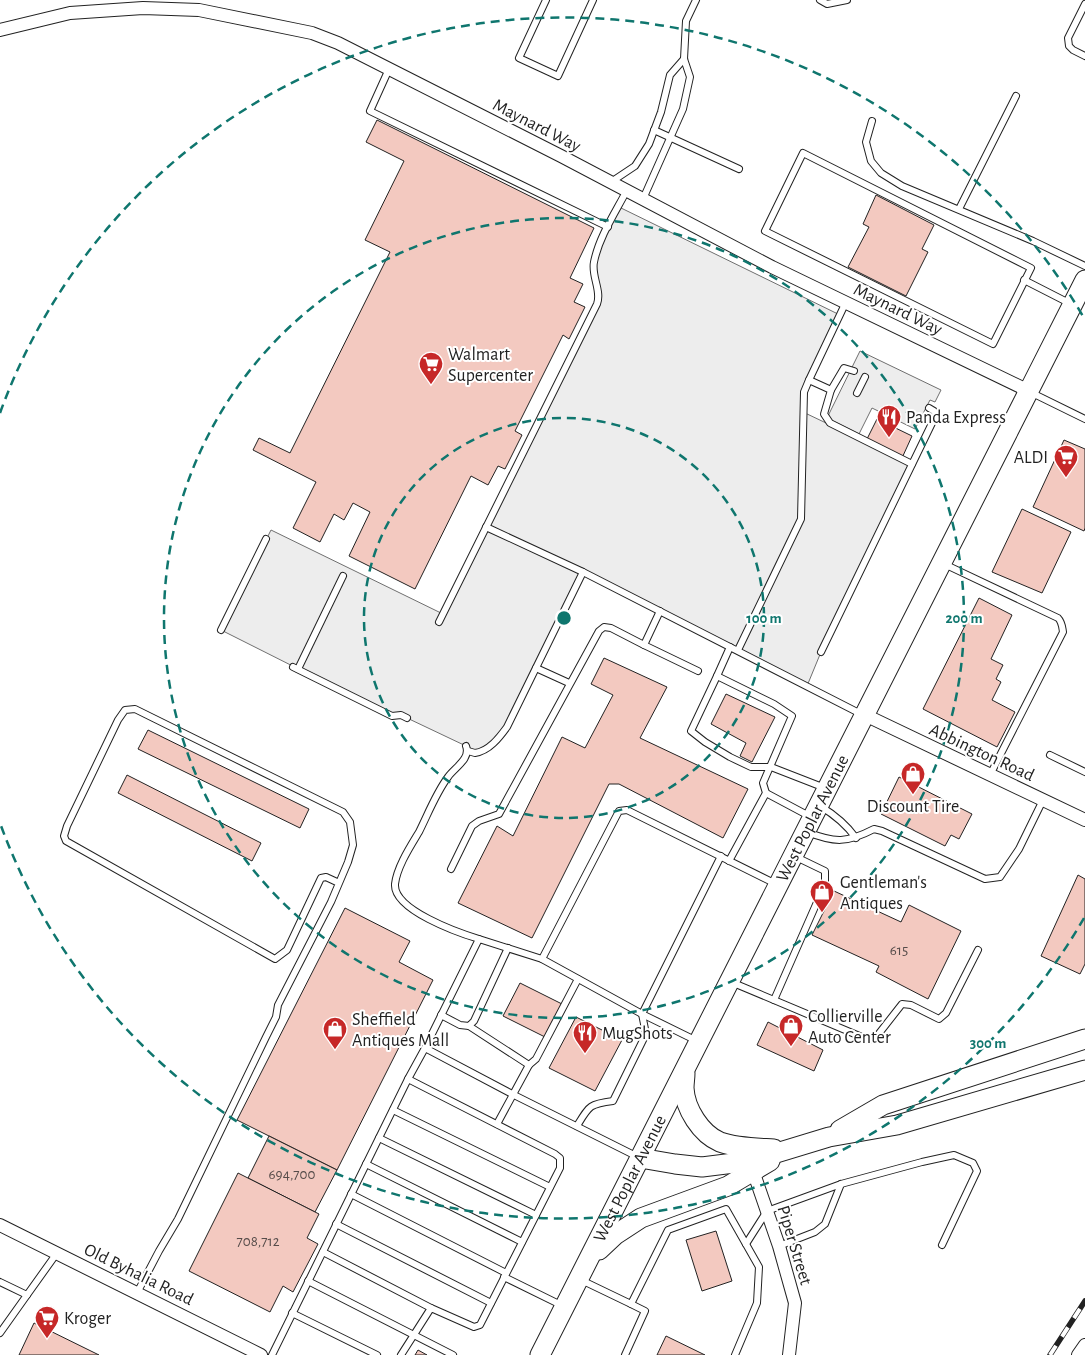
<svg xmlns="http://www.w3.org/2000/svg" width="1085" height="1355" font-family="'Alegreya Sans',sans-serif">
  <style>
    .parking { fill: #ededed; stroke: #6f6f6f }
    .building { fill: #f3c9c0; stroke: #222 }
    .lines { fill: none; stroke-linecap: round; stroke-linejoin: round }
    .lane-casing { stroke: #222; stroke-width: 8 }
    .street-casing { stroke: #222; stroke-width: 14 }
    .primary-casing { stroke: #222; stroke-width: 21 }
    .lane { stroke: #fff; stroke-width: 6 }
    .street { stroke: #fff; stroke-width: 12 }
    .primary { stroke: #fff; stroke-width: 19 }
    .rail-casing { stroke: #222; stroke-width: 5.5 }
    .rail { stroke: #fff; stroke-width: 4; stroke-dasharray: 11; stroke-linecap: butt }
    .ring { fill: none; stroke: #0f766e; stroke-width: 2.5; stroke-dasharray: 9 6 }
    .labels { text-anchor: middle; stroke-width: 4; stroke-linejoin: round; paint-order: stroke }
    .number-label { font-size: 15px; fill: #564c4a }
    .street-label { font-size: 18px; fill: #222; stroke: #fff }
    .poi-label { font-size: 18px; fill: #222; stroke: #fff; text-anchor: start }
    .centre { fill: #0f766e; stroke: #fff; stroke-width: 2.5 }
    .ring-label { font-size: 15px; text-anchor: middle; font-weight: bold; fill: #0f766e; stroke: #fff; stroke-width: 4; stroke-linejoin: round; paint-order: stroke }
  </style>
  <rect width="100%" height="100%" fill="#fff"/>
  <g class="parking">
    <path d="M619 207 840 315 809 380 803 412 912 464 821 652 807 686 583 572 501 736 475 753 466 746 407 718 392 716 221 630 271 530 443 614 597 305 594 262Z"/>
    <path d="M860 351 941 390 935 402 930 400 915 429 872 408 859 434 827 418Z"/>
  </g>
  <g class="building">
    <path d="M377 120 594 228 570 278 583 284 574 302 585 307 569 339 563 335 515 431 522 435 505 469 498 466 488 485 471 476 415 589 349 556 370 512 353 503 344 520 334 514 320 542 293 528 316 482 253 450 259 438 290 453 390 252 365 240 404 161 366 142Z"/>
    <path d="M876 195 934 225 922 249 928 252 906 296 848 267 869 227 863 224Z"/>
    <path d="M877 419 912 436 902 458 866 441Z"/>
    <path d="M1064 440 1085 449V528L1084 531 1033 507Z"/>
    <path d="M1022 509 1071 532 1042 593 992 572Z"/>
    <path d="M979 598 1012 615 991 659 1003 665 996 679 1001 682 992 700 1015 712 997 747 923 709Z"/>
    <path d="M604 658 667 687 640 738 748 789 723 838 619 784H609L532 938 458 903 497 826 513 836 562 737 585 748 613 695 591 684Z"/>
    <path d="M726 694 775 717 752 762 740 756 746 743 711 724Z"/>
    <path d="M148 730 309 809 300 828 138 749Z"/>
    <path d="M127 775 261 843 252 861 118 793Z"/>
    <path d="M899 777 972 814 959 839 951 835 945 846 881 814Z"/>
    <path d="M1078 875 1085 879V964L1080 974 1041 956Z"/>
    <path d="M834 891 901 922 909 905 961 931 928 999 876 972 879 966 812 935Z"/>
    <path d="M345 908 410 941 399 962 433 980 337 1170 237 1120Z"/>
    <path d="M520 983 564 1005 547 1038 503 1016Z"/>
    <path d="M576 1017 622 1040 595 1091 549 1068Z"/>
    <path d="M768 1022 823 1050 814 1071 757 1045Z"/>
    <path d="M269 1136 337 1170 315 1212 248 1178Z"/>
    <path d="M238 1173 319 1214 307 1238 318 1244 293 1292 283 1286 270 1312 189 1271Z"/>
    <path d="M716 1231 732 1281 702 1291 686 1240Z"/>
    <path d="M34 1323 99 1355H19Z"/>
    <path d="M666 1336 705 1355H657Z"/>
    <path d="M418 1350 427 1355H415Z"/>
  </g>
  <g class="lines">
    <defs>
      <g id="lane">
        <path d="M546 0 519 58 558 76 593 0"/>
        <path d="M820 0 827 4 847 0"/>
        <path d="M1085 4 1068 38 1069 46 1073 50 1085 56"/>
        <path d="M389 69 370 111 608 227"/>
        <path d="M872 121 866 142 871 161 881 173 902 186 1033 241 1085 266"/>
        <path d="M654 130 739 169"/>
        <path d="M803 153 1031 268 993 344 765 231Z"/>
        <path d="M611 182 635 166 649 144 661 112 670 75 684 59"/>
        <path d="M643 199 683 109 690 77 684 59 686 21 696 0"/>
        <path d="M959 209 1016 96"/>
        <path d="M1024 280 1071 304"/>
        <path d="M809 380 831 390 824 414 830 423 912 464"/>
        <path d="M831 390 844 368 854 371"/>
        <path d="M1030 392 1085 419"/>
        <path d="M857 393 865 377"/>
        <path d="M486 527 583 572 863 715"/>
        <path d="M942 563 1058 618C1062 622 1062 626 1063 632L990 775"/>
        <path d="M439 622 597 304C602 291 591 276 594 262 599 237 615 213 627 190"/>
        <path d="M221 630 266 539"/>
        <path d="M644 645 698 671"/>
        <path d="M738 650 801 519 804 392 809 380 846 302"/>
        <path d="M821 652 934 419 936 414 934 411 929 408"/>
        <path d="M293 667 392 716 401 715 407 718"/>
        <path d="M536 668 569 683"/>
        <path d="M298 669 343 576"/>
        <path d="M717 676 691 731 705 742 730 757 751 767H771L825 788"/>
        <path d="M466 746C471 759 454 768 448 777 436 793 428 814 419 832 410 847 397 867 395 884 393 910 459 933 479 939"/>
        <path d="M468 751 475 753C489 751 499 738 507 727L583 572"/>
        <path d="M1050 755 1085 772"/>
        <path d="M766 793 811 817"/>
        <path d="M820 806C835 815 846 824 856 838"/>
        <path d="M807 832C835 843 847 843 874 829L882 831 985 879 1000 877 1019 849 1043 800"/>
        <path d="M729 861 766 793 763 783 792 716 774 704 717 676 730 647"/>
        <path d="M451 869 472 826 479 821 499 814 599 631 604 627 611 628 644 645 660 611"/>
        <path d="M542 959 619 811 627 810 776 884"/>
        <path d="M731 982 869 1040 877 1036 902 1004 911 1005 939 1019 946 1013 978 950"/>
        <path d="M774 1000 825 884V871L796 857"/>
        <path d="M441 1015 460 1025 469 1026 474 1021 508 948"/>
        <path d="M469 1026 529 1065"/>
        <path d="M425 1048 479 939 542 959 642 1014 697 1041"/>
        <path d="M408 1079 425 1048 514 1095 638 1157"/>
        <path d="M393 1110 550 1187"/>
        <path d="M497 1124 529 1065 536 1059 578 979"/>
        <path d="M577 1126C589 1106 589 1104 613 1101L646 1034 642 1014 721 856"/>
        <path d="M379 1138 536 1215"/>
        <path d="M366 1164 522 1242"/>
        <path d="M351 1194 506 1273"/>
        <path d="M336 1224 491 1303"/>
        <path d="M746 1244 767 1211 841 1184 922 1162 954 1155 973 1163 977 1171 942 1245"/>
        <path d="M779 1246 815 1232 825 1224 841 1184"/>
        <path d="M323 1252 431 1308"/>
        <path d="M504 1277 563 1306"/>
        <path d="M579 1279 631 1304 668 1230 726 1209 759 1267 757 1303 735 1355"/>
        <path d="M308 1281 453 1355"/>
        <path d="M0 1282 27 1295 57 1253"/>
        <path d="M137 1293 159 1251 178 1219 266 1037 276 1017 278 1005 331 902 348 862 353 845 350 822 343 812 135 709 125 710 118 720 67 826 64 836 66 841 275 959 287 950 321 878 326 877 339 883"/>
        <path d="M292 1313 377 1355"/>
        <path d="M0 1333 27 1295"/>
        <path d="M272 1355 408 1079 555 1154 560 1158V1168L480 1325 474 1327 431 1308 401 1355"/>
        <path d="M625 1355 645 1311 631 1304"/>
      </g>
      <g id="street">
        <path d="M0 30 70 13 143 8 199 10 312 33 338 43 561 156 772 267 1029 391"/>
        <path d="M865 715 1085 820"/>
        <path d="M751 1165 779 1246 795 1303 789 1355"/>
        <path d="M0 1225 261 1355"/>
        <path d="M1078 1355 1085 1345"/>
      </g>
      <g id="primary">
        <path d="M685 1073C685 1078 684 1083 684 1088 685 1109 701 1134 720 1142 737 1148 756 1148 774 1149"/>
        <path d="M840 1130 883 1105 1085 1039"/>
        <path d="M640 1158 675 1164 702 1167 750 1161 829 1137 897 1125 1085 1070"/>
        <path d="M599 1250 615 1235 641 1218 728 1186 770 1161"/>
        <path id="s1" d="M540 1355 1085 280"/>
      </g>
    </defs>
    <use href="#lane" class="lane-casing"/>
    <use href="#street" class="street-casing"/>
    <use href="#primary" class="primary-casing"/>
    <use href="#lane" class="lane"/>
    <use href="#street" class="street"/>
    <use href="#primary" class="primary"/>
    <defs>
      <path id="rail" d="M1050 1355 1085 1301"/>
    </defs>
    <use href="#rail" class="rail-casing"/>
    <use href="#rail" class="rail"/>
  </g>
  <g class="ring">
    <circle cx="564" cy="618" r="200"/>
    <circle cx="564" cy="618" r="400"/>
    <path d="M1084 918A600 600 0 0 1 0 823M0 413A600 600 0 0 1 1084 318"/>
  </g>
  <defs>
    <symbol id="supermarket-pin" viewBox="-11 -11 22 30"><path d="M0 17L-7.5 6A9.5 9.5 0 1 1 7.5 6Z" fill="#c62828" stroke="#fff"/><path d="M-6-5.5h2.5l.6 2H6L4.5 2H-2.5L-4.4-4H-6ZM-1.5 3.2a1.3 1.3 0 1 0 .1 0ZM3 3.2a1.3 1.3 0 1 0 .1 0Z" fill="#fff"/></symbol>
    <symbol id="restaurant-pin" viewBox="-11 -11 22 30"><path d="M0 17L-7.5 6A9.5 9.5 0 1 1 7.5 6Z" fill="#c62828" stroke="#fff"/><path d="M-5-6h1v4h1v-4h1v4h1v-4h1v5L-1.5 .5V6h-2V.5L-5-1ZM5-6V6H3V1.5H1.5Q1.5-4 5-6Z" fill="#fff"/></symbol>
    <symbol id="shop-pin" viewBox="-11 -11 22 30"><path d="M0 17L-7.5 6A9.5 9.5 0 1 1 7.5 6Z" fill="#c62828" stroke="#fff"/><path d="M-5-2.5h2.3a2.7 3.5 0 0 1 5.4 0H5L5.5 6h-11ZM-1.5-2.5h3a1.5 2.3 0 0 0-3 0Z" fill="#fff"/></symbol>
  </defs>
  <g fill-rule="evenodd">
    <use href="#supermarket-pin" x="417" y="350" width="28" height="38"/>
    <use href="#restaurant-pin" x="875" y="403" width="28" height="38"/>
    <use href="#supermarket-pin" x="1052" y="443" width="28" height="38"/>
    <use href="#shop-pin" x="899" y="760" width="28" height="38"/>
    <use href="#shop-pin" x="808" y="878" width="28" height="38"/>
    <use href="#shop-pin" x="777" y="1012" width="28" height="38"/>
    <use href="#shop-pin" x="321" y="1015" width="28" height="38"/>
    <use href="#restaurant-pin" x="571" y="1019" width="28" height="38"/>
    <use href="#supermarket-pin" x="33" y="1304" width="28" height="38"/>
  </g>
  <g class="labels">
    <g class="number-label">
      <text x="899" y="955">615</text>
      <text x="292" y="1179">694,700</text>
      <text x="258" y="1246">708,712</text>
    </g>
    <g class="street-label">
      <text transform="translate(537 125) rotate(27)" y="6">Maynard Way</text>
      <text transform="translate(898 309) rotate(26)" y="6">Maynard Way</text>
      <text transform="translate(982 752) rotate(25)" y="6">Abbington Road</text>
      <text dy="6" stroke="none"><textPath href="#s1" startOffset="602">West Poplar Avenue</textPath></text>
      <text dy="6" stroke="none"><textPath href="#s1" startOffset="198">West Poplar Avenue</textPath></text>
      <text transform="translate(795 1245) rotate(73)" y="6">Piper Street</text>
      <text transform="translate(139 1274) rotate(26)" y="6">Old Byhalia Road</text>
    </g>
    <g class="poi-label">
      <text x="448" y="360">Walmart<tspan x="448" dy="21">Supercenter</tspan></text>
      <text x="906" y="423">Panda Express</text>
      <text x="1048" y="463" text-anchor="end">ALDI</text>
      <text x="913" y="812" text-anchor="middle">Discount Tire</text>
      <text x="840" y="888">Gentleman's<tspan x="840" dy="21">Antiques</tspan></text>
      <text x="808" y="1022">Collierville<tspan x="808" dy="21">Auto Center</tspan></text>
      <text x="352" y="1025">Sheffield<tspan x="352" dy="21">Antiques Mall</tspan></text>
      <text x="602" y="1039">MugShots</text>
      <text x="64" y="1324">Kroger</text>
    </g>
  </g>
  <circle cx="564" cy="618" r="8" class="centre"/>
  <g class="ring-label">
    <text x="764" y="623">100 m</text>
    <text x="964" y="623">200 m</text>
    <text x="988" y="1048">300 m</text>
  </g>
</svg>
